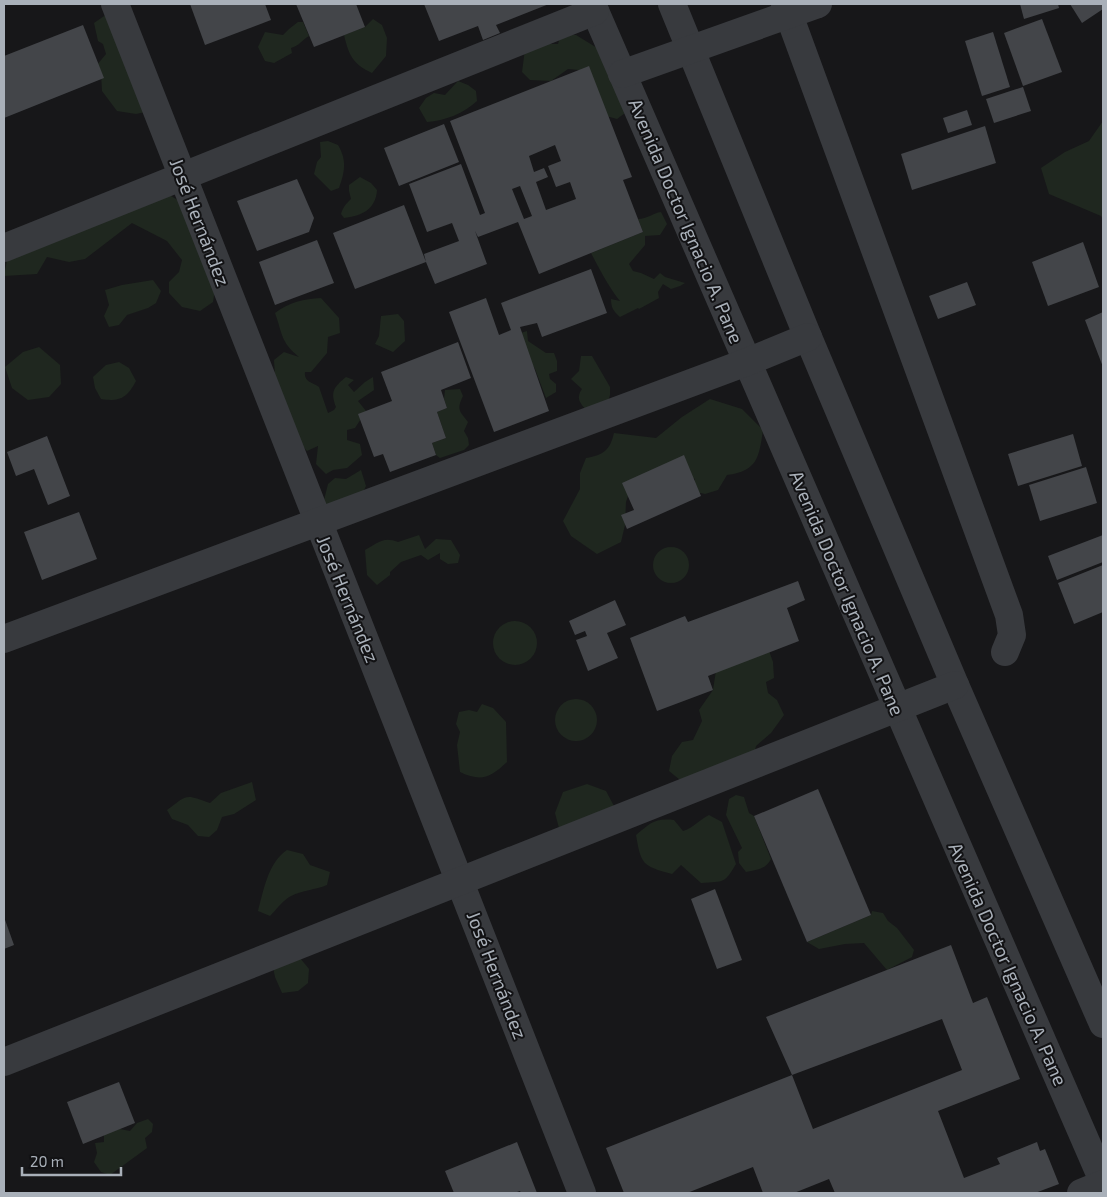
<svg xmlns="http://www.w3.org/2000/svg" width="1107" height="1197" font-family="'Exo 2',sans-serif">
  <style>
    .green { fill: #1f271f }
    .building { fill: #434549; fill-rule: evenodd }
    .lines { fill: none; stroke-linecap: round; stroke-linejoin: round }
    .street { stroke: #383a3e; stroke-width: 28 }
    .labels { text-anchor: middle; stroke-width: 4; stroke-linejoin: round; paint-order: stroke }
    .street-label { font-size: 19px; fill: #a9b0b9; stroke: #121214 }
  </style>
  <rect width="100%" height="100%" fill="#171719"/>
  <g class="green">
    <path d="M107 14 150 111 136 114 117 111 102 91 101 74 97 65 106 54 103 44 98 41 94 23Z"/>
    <path d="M373 19 382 25 387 38 386 56 372 73C353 64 349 56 344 35L365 27Z"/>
    <path d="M298 22H303L309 36C302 40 299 46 291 48L292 53 274 63 265 61 258 47 265 32 283 35 289 29Z"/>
    <path d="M561 34 576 35 602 51 625 113 617 119 606 116 595 83 585 78 579 70 568 69 551 81 530 80 522 72 525 49 537 40 550 44H558Z"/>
    <path d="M458 81 468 85 476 91 477 101C464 113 445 121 427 122L419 108 426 98 434 93 445 95Z"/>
    <path d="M1103 121V220L1101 216 1049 194 1041 168 1065 152 1089 141Z"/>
    <path d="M328 141 338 145C347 160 345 172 339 188L331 191 314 174 317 162 321 157 320 142Z"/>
    <path d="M360 177 371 183 377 190C376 209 362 216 344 218L341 214C343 207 346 204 351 199L349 191V185Z"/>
    <path d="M168 194 190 208 215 289 213 302 200 311 182 307 169 293V282L179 272 182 260 167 241 132 223 85 259 69 262 47 257 37 274 4 276 7 260Z"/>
    <path d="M661 212 667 224 660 235 645 236V245L629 264 633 271 641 273 654 279 660 273 665 277 685 283 680 286 671 289 663 284 658 292 659 298 639 309 638 308 620 317C613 311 611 307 611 299L620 301C608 286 600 270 591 253L643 232 638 219C647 219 653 213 661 212Z"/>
    <path d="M153 280 161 291 156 303 148 308 127 315 119 325 109 327 104 316 109 305 105 290 122 285Z"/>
    <path d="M321 298 339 318 340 333 328 337 327 353 311 372H305C304 382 312 382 319 387L328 413 334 410 336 407C330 391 334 387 346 377L354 380 348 385 354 392 365 382 373 377 374 390 358 401 366 411 355 428 347 430V440L360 444 362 455 347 468 333 470 326 474 316 464 318 446 307 451 293 436 275 376 274 360 284 352 299 357C280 341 283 335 275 313 289 302 304 299 321 298Z"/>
    <path d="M398 314 404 321 405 341 393 352 375 344 379 336 381 316Z"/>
    <path d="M527 331 528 341 546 353H554L557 361V371L549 374 550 379 556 384V392L546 398 535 369 514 335Z"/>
    <path d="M39 347 60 365 61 384 49 397 28 400 12 388 5 367 23 352Z"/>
    <path d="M581 356H592L610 387V395L607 405 588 412C581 404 575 399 582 389L571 379 579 371Z"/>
    <path d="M119 362 129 368 136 381C127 398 120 402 101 399L95 388 93 377 106 365Z"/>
    <path d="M460 389 463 396C456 410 460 411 468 422L464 431 468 438 469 445 464 450 440 458 436 455 432 443 446 438 437 412 447 408 444 399 445 390Z"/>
    <path d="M710 399 742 409 763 430C759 457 758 471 727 475L718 490 705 494 692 491 695 479 681 473 633 481 626 502 625 525 621 542 597 554 571 536 563 521 580 489V473L586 458C604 455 610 450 614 433L656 438 682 417Z"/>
    <path d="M361 470 366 486 361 496 331 511 323 504 328 484 335 478 346 479Z"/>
    <path d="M419 535 425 549 436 539 451 540 460 555 458 563 448 564 440 559V553L428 560 421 555 401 562 390 572V575L377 585 367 575 365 550C378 543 383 536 398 542Z"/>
    <circle cx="671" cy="565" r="18"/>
    <circle cx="515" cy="643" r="22"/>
    <path d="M768 648 773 662 774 678 766 682 768 693 777 700 784 715 771 733 756 746 753 761 716 774 705 769 685 784 669 771 672 756 682 742 693 740 702 721 699 710 713 690 717 664Z"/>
    <circle cx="576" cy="720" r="21"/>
    <path d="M482 704 493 708 506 722 507 762C490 778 481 782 460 772L457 745 460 732 456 724 459 712 469 710 477 712Z"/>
    <path d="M252 782 256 800 234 814 222 817 217 830 209 837 198 836 188 825 172 819 167 810C188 794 185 794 210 803L221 793Z"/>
    <path d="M587 784 606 791 614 806 560 832 555 813 563 792Z"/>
    <path d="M736 795 744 797 749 813 754 816 771 859C766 869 757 870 746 872L739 863 738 852 742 848 726 815 729 799Z"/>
    <path d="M709 815 722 822 736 864C724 884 725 881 701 883L681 865 672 874C642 866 641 864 636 835 651 823 654 818 674 820L683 831C693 828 699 820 709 815Z"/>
    <path d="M287 850 303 854 310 865 330 872 327 885C315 890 303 890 291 896 283 900 276 910 270 916L258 911C264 889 268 863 287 850Z"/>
    <path d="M872 911 883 913 888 921 897 928 914 950 912 957 887 970 864 943 845 944 819 949 807 942 871 915Z"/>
    <path d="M300 958 309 969 308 983 298 991 282 993 275 977 272 962Z"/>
    <path d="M148 1119 153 1124 152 1132 145 1138 147 1148 110 1175 101 1172 94 1162 97 1153 95 1143 104 1142V1133L120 1129 130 1131 137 1123Z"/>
  </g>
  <g class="building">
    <path d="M190 4H265L271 20 205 45Z"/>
    <path d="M296 4H356L365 27 314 47Z"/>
    <path d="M424 4H549L496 25 500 33 483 40 478 26 439 41Z"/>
    <path d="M1020 4H1058L1059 8 1024 19Z"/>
    <path d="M1070 4H1103V9L1082 23Z"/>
    <path d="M1042 19 1062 72 1023 86 1004 33Z"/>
    <path d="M83 25 104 78 4 118V56Z"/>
    <path d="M993 32 1010 87 982 96 965 41Z"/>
    <path d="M589 66 632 177 623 180 643 232 539 274 518 222 478 237 475 231 487 264 435 284 426 262 355 289 333 233 404 205 426 262 424 254 459 241 452 223 427 232 409 184 461 164 480 215 485 213 450 121ZM555 145 561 161 548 166 556 187 570 182 576 199 546 210 536 182 548 177 544 168 534 172 529 156ZM520 186 532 216 524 219 512 189Z"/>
    <path d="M1023 87 1031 111 994 123 986 99Z"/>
    <path d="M967 110 972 125 948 133 943 118Z"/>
    <path d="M444 124 459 162 399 186 384 148Z"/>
    <path d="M985 126 996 163 912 190 901 154Z"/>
    <path d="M297 179 314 218 309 232 257 251 237 201Z"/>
    <path d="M317 240 334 283 275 305 259 262Z"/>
    <path d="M1083 242 1099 287 1048 306 1032 262Z"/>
    <path d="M591 269 607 313 542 337 537 323 520 327 549 411 494 432 449 312 486 298 499 335 511 330 501 303Z"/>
    <path d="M967 282 976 305 938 319 929 296Z"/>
    <path d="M1103 312V367L1085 320Z"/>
    <path d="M458 342 471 378 441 390 447 408 437 412 446 438 432 443 436 455 390 472 383 454 374 457 358 414 392 401 381 372Z"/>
    <path d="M1073 434 1082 466 1018 486 1008 454Z"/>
    <path d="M47 436 70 496 48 505 34 469 16 476 7 452Z"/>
    <path d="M684 455 701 496 627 529 621 515 634 510 622 483Z"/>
    <path d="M1086 467 1097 503 1040 521 1029 485Z"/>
    <path d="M79 512 97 559 42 580 24 532Z"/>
    <path d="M1103 535V562L1057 580 1048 556Z"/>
    <path d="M1103 565V612L1074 624 1058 583Z"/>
    <path d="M798 581 805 600 787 608 799 641 708 676 713 690 657 711 630 638 685 616 688 622Z"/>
    <path d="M615 600 626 625 607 633 618 658 588 671 576 640 587 636 585 631 575 635 569 621Z"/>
    <path d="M818 789 871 915 807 942 754 816Z"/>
    <path d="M715 889 742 960 717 969 691 899Z"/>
    <path d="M4 917 14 945 4 949Z"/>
    <path d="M951 945 973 1003 987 997 1020 1079 938 1111 964 1178 1000 1164 997 1158 1037 1142 1040 1151 1045 1149 1059 1184 1035 1193H835L829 1179 794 1193H763L753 1167 687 1193H624L606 1148 792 1075 813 1129 962 1070 942 1019 792 1075 766 1017Z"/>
    <path d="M119 1082 135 1123 83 1144 67 1102Z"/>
    <path d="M517 1142 537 1193H521L520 1191 514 1193H454L445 1171Z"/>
  </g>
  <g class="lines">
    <g class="street">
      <path d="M115 4 582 1193"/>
      <path d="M592 4 1103 1181"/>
      <path d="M672 4 808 337 955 685 1103 1024"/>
      <path d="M785 4 1009 615 1012 635 1005 652"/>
      <path d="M622 74 818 4"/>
      <path d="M4 248 595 11"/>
      <path d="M4 639 747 362 808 337"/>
      <path d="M4 1062 955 685"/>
      <path d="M1081 1193 1103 1184"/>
    </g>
  </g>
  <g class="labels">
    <g class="street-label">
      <text transform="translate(686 221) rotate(67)" y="7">Avenida Doctor Ignacio A. Pane</text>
      <text transform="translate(200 222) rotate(69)" y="7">José Hernández</text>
      <text transform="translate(847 593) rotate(67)" y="7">Avenida Doctor Ignacio A. Pane</text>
      <text transform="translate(348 599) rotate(68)" y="7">José Hernández</text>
      <text transform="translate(1008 964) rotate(66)" y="7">Avenida Doctor Ignacio A. Pane</text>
      <text transform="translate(497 975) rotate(69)" y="7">José Hernández</text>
    </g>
  </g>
  <rect width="1107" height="1197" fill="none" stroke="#a9b0b9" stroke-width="10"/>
  <path d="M22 1167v8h99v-8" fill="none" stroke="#a9b0b9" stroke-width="2.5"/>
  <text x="30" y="1167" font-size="15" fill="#a9b0b9" stroke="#121214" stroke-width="4" paint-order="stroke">20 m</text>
</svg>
